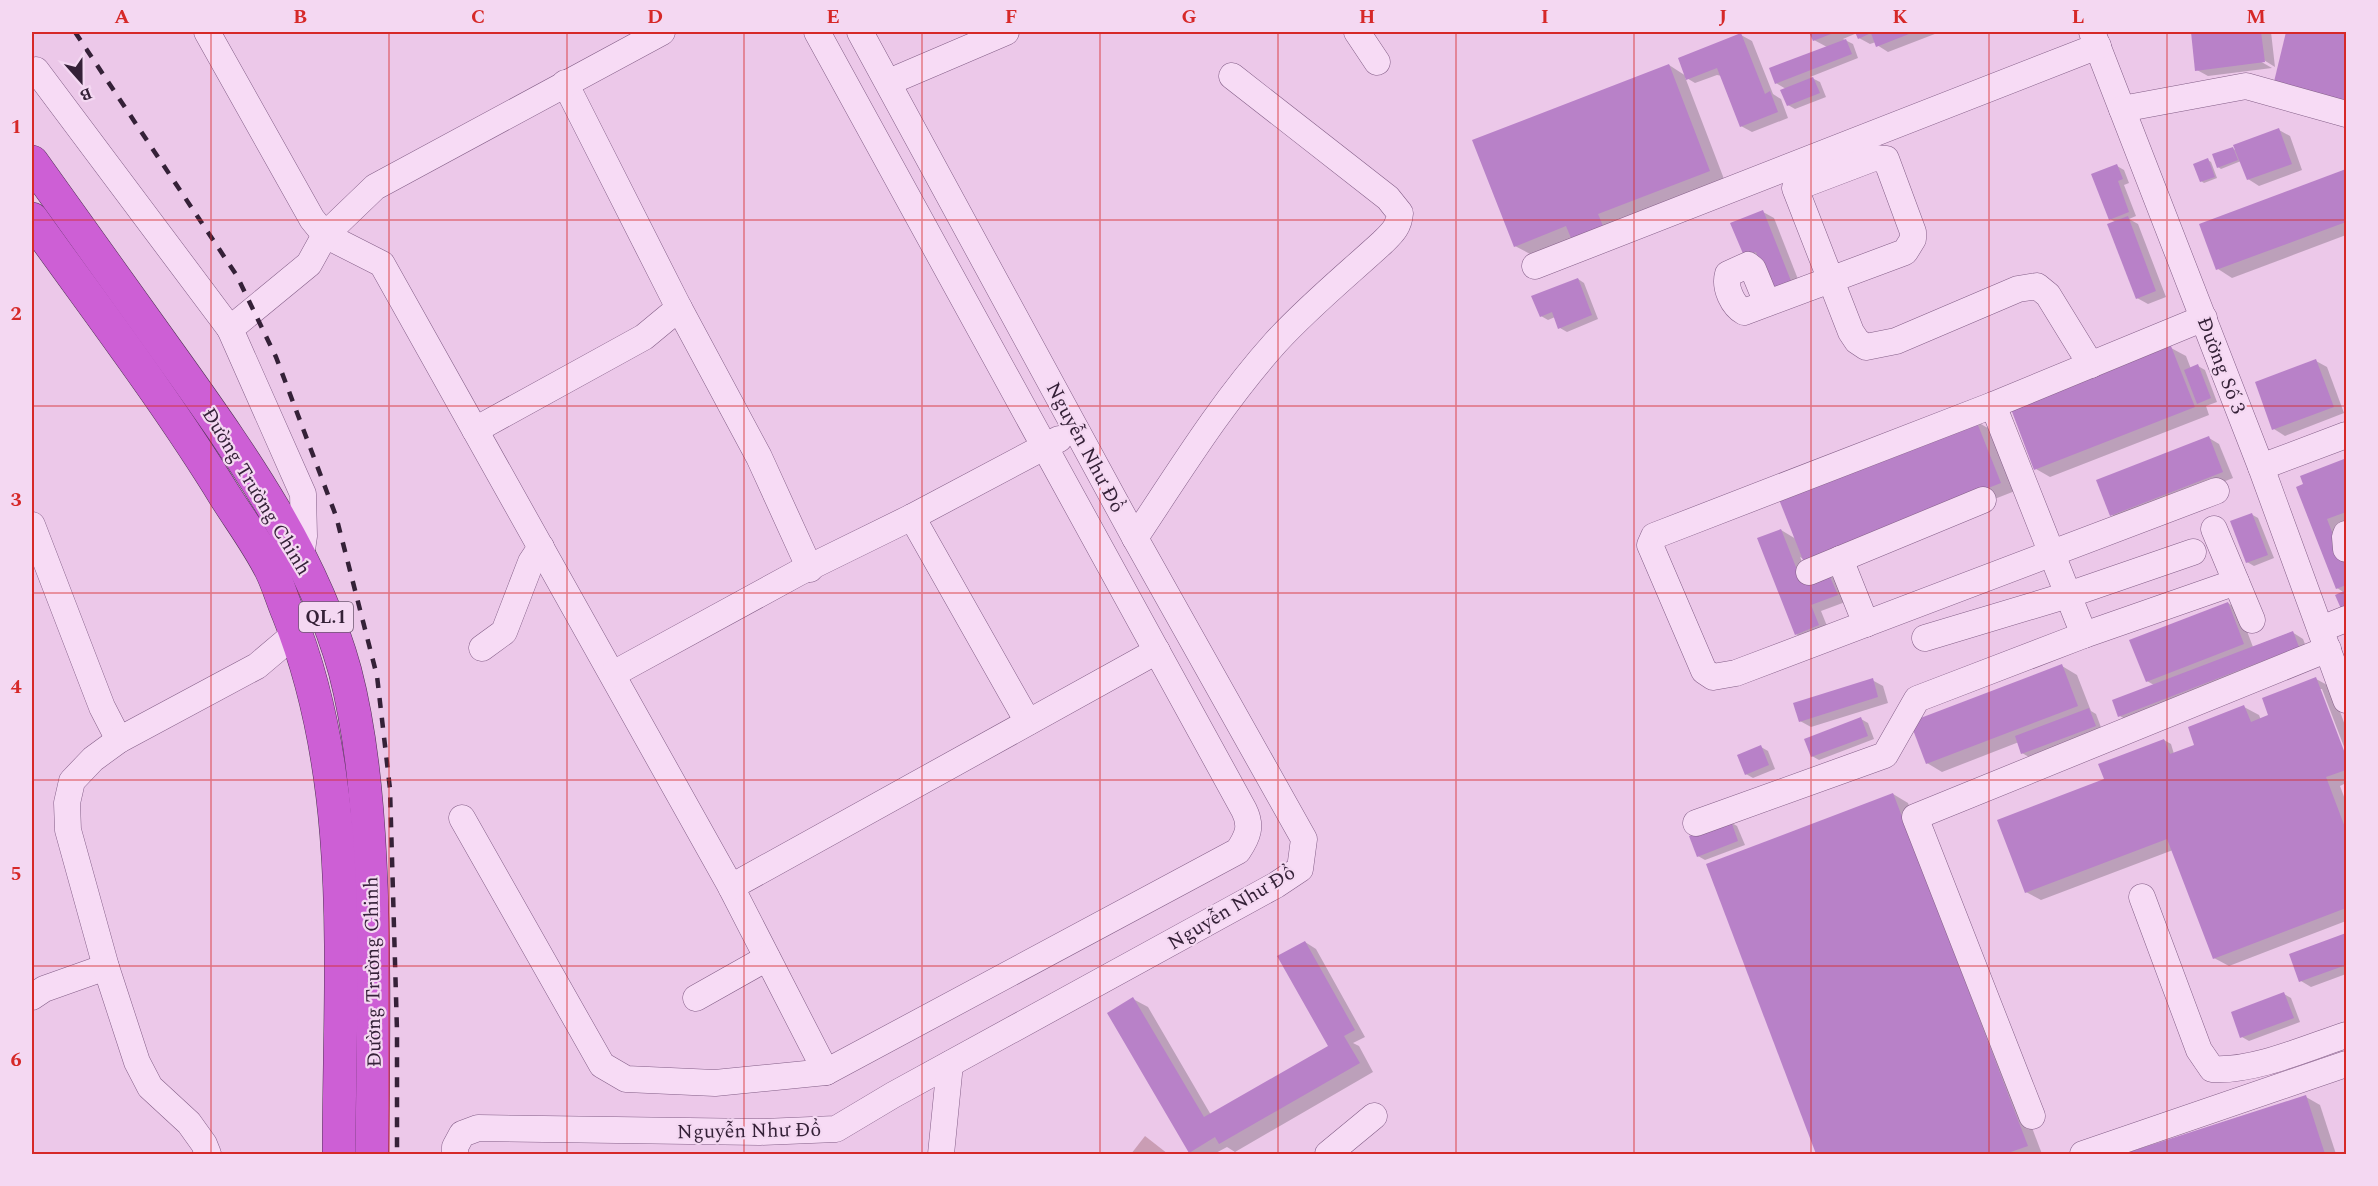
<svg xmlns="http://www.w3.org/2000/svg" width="2378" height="1186" font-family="Spectral,serif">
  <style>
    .green { fill: #ca9db4 }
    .shadow { fill: #0003 }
    .building { fill: #b881c8 }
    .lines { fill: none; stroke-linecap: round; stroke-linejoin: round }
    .minor-casing { stroke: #835e87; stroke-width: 27 }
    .highway-casing { stroke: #503255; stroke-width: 34 }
    .minor { stroke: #f7dbf5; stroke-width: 26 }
    .highway { stroke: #cd5fd5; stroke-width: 33 }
    .rail { stroke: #352138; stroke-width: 4.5; stroke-dasharray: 10 10; stroke-linecap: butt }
    .grid { fill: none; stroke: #d62828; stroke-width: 1.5; stroke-opacity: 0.55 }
    .labels { text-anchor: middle; stroke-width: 4.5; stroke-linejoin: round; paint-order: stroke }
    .shield { fill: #f4d8f2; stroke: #6e5870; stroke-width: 1.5 }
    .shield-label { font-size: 18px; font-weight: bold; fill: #352138 }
    .street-label { font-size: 20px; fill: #352138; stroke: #f4d8f2 }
    .neatline { fill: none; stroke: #d62828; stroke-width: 2 }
    .grid-label { font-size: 20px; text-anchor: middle; font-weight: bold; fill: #d62828 }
  </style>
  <rect width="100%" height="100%" fill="#ecc8e9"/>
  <path class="green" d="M1145 1136 1168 1154H1131Z"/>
  <g class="shadow">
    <path d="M1811 32H1940L1888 52 1877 45 1876 42 1870 44 1859 38 1857 33 1843 39 1853 44 1858 58 1810 77 1820 82 1826 97 1795 109 1788 105 1786 89 1776 83 1827 47 1814 40Z"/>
    <path d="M2192 32H2271L2275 67 2259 57 2258 60 2272 68 2208 76 2197 70Z"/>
    <path d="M2288 32H2346V112L2278 69Z"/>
    <path d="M1741 35 1752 41 1773 94 1781 99 1788 118 1752 132 1741 126 1722 76 1717 75 1695 83 1685 77 1724 179 1587 246 1573 238 1530 254 1515 246 1669 65 1686 76Z"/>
    <path d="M2279 130 2290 136 2302 170 2259 186 2248 179 2241 161 2221 169 2218 167 2232 148 2237 151Z"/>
    <path d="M2208 160 2211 162 2217 178 2204 183 2201 181Z"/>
    <path d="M2117 166 2124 170 2129 183 2124 185 2136 216 2129 219 2138 224 2166 297 2148 304 2137 298 2116 222 2110 219Z"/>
    <path d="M2345 171 2346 235 2232 278 2218 269Z"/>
    <path d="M1763 212 1774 218 1803 292 1745 255Z"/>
    <path d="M1578 279 1584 283 1598 319 1567 332 1560 328 1555 317 1548 320 1541 316Z"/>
    <path d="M2171 348 2186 356 2191 369 2198 366 2205 370 2217 402 2206 406 2209 415 2050 477 2036 469Z"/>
    <path d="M2316 361 2327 367 2344 413 2285 436 2274 429Z"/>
    <path d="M1976 421 1991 430 2015 491 1818 568 1800 557 1809 579 1827 571 1838 578 1848 601 1821 611 1829 631 1807 640 1796 634 1781 530 1796 539Z"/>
    <path d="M2209 438 2219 444 2233 478 2122 522 2112 515 2098 481Z"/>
    <path d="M2344 460 2346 462V522L2335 526 2346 556V612L2345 593 2337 588 2298 488Z"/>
    <path d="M2251 514 2258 518 2274 558 2254 566 2247 562Z"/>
    <path d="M2228 603 2239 610 2253 647 2292 632 2303 639 2309 654 2130 722 2120 716 2154 685 2147 681Z"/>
    <path d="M2062 666 2077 675 2091 711 2096 714 2102 730 2029 757 2022 753 2019 742 1942 772 1927 763Z"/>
    <path d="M2316 679 2331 687 2346 728V752L2322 689H2319L2346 760V783L2340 786 2346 802V921L2229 966 2214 958 2173 850 2041 900 2026 892 2107 779 2164 740 2171 744 2174 754 2196 746 2244 707 2259 715 2261 720 2270 716Z"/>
    <path d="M1872 680 1883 686 1888 703 1811 727 1800 721Z"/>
    <path d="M1861 719 1868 723 1874 739 1819 760 1812 756Z"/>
    <path d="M1761 747 1768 751 1775 769 1753 778 1746 774Z"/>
    <path d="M1893 794 1908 803 2042 1154H1818L1707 865Z"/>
    <path d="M1730 822 1737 826 1745 845 1705 860 1698 856Z"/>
    <path d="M2346 935V974L2311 987 2301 981 2291 955Z"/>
    <path d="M1305 942 1316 949 1365 1037 1353 1043 1359 1046 1373 1072 1235 1152 1227 1147 1214 1154H1195L1190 1152 1133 999 1148 1007 1211 1115 1331 1046Z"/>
    <path d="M2284 994 2291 998 2300 1022 2249 1041 2242 1037Z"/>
    <path d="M2306 1097 2320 1105 2336 1154H2126Z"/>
  </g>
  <g class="building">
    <path d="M1809 32H1836L1813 41Z"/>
    <path d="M1855 32H1914L1876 47 1871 33 1858 39Z"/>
    <path d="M2191 32H2261L2265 62 2195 71Z"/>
    <path d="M2286 32H2346V108L2272 90Z"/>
    <path d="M1741 33 1765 94 1770 91 1778 112 1740 127 1717 68 1686 80 1678 58Z"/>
    <path d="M1846 39 1852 54 1775 84 1769 68Z"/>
    <path d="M1669 64 1710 171 1598 214 1603 226 1571 238 1566 226 1514 247 1472 140Z"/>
    <path d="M1813 77 1820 93 1787 106 1780 90Z"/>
    <path d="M2279 128 2292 164 2247 180 2233 145Z"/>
    <path d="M2233 147 2238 160 2217 168 2212 154Z"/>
    <path d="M2208 158 2215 177 2200 182 2193 164Z"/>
    <path d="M2117 164 2123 179 2118 181 2129 212 2109 220 2091 174Z"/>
    <path d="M2346 169V222L2216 270 2199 224Z"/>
    <path d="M1763 210 1793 286 1772 294 1756 252 1744 256 1730 223Z"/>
    <path d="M2128 216 2156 291 2136 299 2107 224Z"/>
    <path d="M1578 278 1592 315 1558 329 1552 312 1540 317 1531 296Z"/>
    <path d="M2171 346 2195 407 2034 470 2011 409Z"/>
    <path d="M2316 359 2334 407 2272 430 2255 382Z"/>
    <path d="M2198 364 2211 398 2197 404 2184 370Z"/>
    <path d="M1976 420 2001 483 1803 560 1778 497Z"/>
    <path d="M2209 436 2223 472 2110 516 2096 480Z"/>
    <path d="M2344 459 2346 465V512L2327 519 2346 568V585L2336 589 2296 487 2303 484 2300 476Z"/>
    <path d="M2252 513 2268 555 2246 563 2230 521Z"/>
    <path d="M1781 529 1801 580 1827 570 1838 595 1811 605 1819 625 1795 635 1757 538Z"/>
    <path d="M2346 590V609L2342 611 2335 595Z"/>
    <path d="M2228 602 2244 644 2146 682 2129 640Z"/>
    <path d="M2293 631 2299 647 2118 717 2112 700Z"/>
    <path d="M2062 664 2078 706 1926 764 1910 722Z"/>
    <path d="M2316 677 2346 756V770L2326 777 2346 830V908L2213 959 2167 839 2025 893 1997 820 2104 779 2098 764 2164 739 2170 754 2194 745 2188 727 2244 705 2251 722 2268 715 2262 698Z"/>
    <path d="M1873 678 1878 697 1799 722 1793 703Z"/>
    <path d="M2089 708 2096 726 2021 754 2015 736Z"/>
    <path d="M1861 717 1868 736 1811 757 1804 739Z"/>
    <path d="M1761 745 1769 765 1745 775 1737 755Z"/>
    <path d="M1893 793 2028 1146 2005 1154H1816L1706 864Z"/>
    <path d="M1731 821 1738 841 1697 857 1689 836Z"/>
    <path d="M2346 933V965L2299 982 2289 954Z"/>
    <path d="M1305 941 1355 1030 1344 1036 1360 1063 1219 1144 1215 1137 1189 1153 1107 1013 1133 997 1204 1117 1328 1046 1277 956Z"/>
    <path d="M2284 992 2294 1018 2240 1038 2231 1012Z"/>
    <path d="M2306 1095 2325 1154H2123Z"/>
  </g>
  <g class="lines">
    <defs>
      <g id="minor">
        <path d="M207 32 312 219 325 235 382 264 731 887 826 1072"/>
        <path d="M1357 32 1377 62"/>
        <path d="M2092 32 2261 467 2346 700"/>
        <path d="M36 70 230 329"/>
        <path d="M889 82 1006 32"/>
        <path d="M565 83 679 308"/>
        <path d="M2122 109 2246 86 2346 114"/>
        <path d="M1535 266 2098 46"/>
        <path d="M1767 303 1753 269 1748 265 1728 274C1724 288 1733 306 1744 312L1905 252 1913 239V232L1886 159 1874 158 1795 188 1851 332 1857 341 1866 347 1896 341 2018 289 2037 286 2048 295 2091 365"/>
        <path d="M2204 318 1993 405 1654 536 1650 545 1704 671 1713 677 1736 673 2216 491"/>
        <path d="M1993 405 2084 635"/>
        <path d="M475 430 644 337 679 308 759 457 810 569"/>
        <path d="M2261 467 2346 435"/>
        <path d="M912 517 1028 722"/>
        <path d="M32 525 102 707 119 740"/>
        <path d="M2214 529 2252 620"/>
        <path d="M2346 534 2345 537 2346 549"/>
        <path d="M1135 538C1179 472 1222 402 1276 342 1309 306 1347 275 1383 242 1392 233 1399 227 1400 213L1388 198 1232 76"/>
        <path d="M296 559 301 557 304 536 303 494 230 329 309 264 325 235 375 187 662 32"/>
        <path d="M1840 559 1866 624"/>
        <path d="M1809 572 1983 500"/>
        <path d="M2321 629 2346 619"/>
        <path d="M1925 638 2068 595 2193 552"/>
        <path d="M482 648 504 632 531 562 541 547"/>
        <path d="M613 674 798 573 912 517 1059 439"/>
        <path d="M462 818 602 1065 626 1079 715 1083 826 1072 1238 851C1248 836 1252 826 1244 810L817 32"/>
        <path d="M1696 823 1885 755 1917 699 2084 635 2236 582"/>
        <path d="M731 887 1157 651"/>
        <path d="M2142 897 2199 1050 2212 1069C2253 1072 2307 1048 2346 1035"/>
        <path d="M32 997 44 989 106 967"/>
        <path d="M696 998 767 958"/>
        <path d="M2032 1116 1915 817 2328 649"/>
        <path d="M208 1154 204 1144 189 1123 150 1087 137 1062 106 967 68 830 67 803 72 781 93 759 119 740 257 666 296 633"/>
        <path d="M455 1154V1147L462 1134 478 1128 760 1132 836 1129 893 1095 1276 885 1300 869 1304 839 1135 538 860 32"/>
        <path d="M941 1154 950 1064"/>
        <path d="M1328 1154 1374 1116"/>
        <path d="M2083 1154 2346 1064"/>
      </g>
      <g id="highway">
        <path d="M32 162C81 230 130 298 178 366 245 460 314 558 345 671 361 732 367 797 370 860 375 958 373 1056 372 1154"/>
        <path d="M32 219C97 310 166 400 225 496 240 520 258 544 271 570 278 584 282 599 288 613 357 785 339 973 339 1154"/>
      </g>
    </defs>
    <use href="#minor" class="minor-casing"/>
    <use href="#highway" class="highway-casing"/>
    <use href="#minor" class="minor"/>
    <use href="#highway" class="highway"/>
    <path class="rail" d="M75 32 237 276 276 357 336 516 377 676 390 789 397 1031V1154"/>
  </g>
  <path class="grid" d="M211 32V1154M389 32V1154M567 32V1154M744 32V1154M922 32V1154M1100 32V1154M1278 32V1154M1456 32V1154M1634 32V1154M1811 32V1154M1989 32V1154M2167 32V1154M32 220H2346M32 406H2346M32 593H2346M32 780H2346M32 966H2346"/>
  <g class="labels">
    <rect class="shield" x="299" y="602" width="54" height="30" rx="4.5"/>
    <g class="shield-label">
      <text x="326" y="623">QL.1</text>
    </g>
    <g class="street-label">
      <text transform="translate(2222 365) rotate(69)" y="7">Đường Số 3</text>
      <text transform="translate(1086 447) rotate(62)" y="7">Nguyễn Như Đổ</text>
      <text transform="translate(257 491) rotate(59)" y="7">Đường Trường Chinh</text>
      <text transform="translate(1231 907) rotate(-31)" y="7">Nguyễn Như Đổ</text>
      <text transform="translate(372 972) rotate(-91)" y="7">Đường Trường Chinh</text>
      <text transform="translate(749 1130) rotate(-1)" y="7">Nguyễn Như Đổ</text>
    </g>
  </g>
  <rect width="2378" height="1186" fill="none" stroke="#f4d8f2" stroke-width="66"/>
  <g transform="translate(81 81) rotate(159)" stroke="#f4d8f2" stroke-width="4.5" paint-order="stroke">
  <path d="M0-4.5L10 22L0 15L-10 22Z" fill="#352138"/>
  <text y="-9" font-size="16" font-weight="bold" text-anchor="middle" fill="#352138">B</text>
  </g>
  <rect x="33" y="33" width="2312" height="1120" class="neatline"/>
  <g class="grid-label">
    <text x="122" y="23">A</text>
    <text x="300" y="23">B</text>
    <text x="478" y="23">C</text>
    <text x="655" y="23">D</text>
    <text x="833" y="23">E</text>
    <text x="1011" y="23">F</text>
    <text x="1189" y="23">G</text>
    <text x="1367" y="23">H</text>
    <text x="1545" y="23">I</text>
    <text x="1723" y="23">J</text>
    <text x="1900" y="23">K</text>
    <text x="2078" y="23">L</text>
    <text x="2256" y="23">M</text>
    <text x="16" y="133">1</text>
    <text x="16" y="320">2</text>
    <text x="16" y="506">3</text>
    <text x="16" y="693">4</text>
    <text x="16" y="880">5</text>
    <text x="16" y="1066">6</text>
  </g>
</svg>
